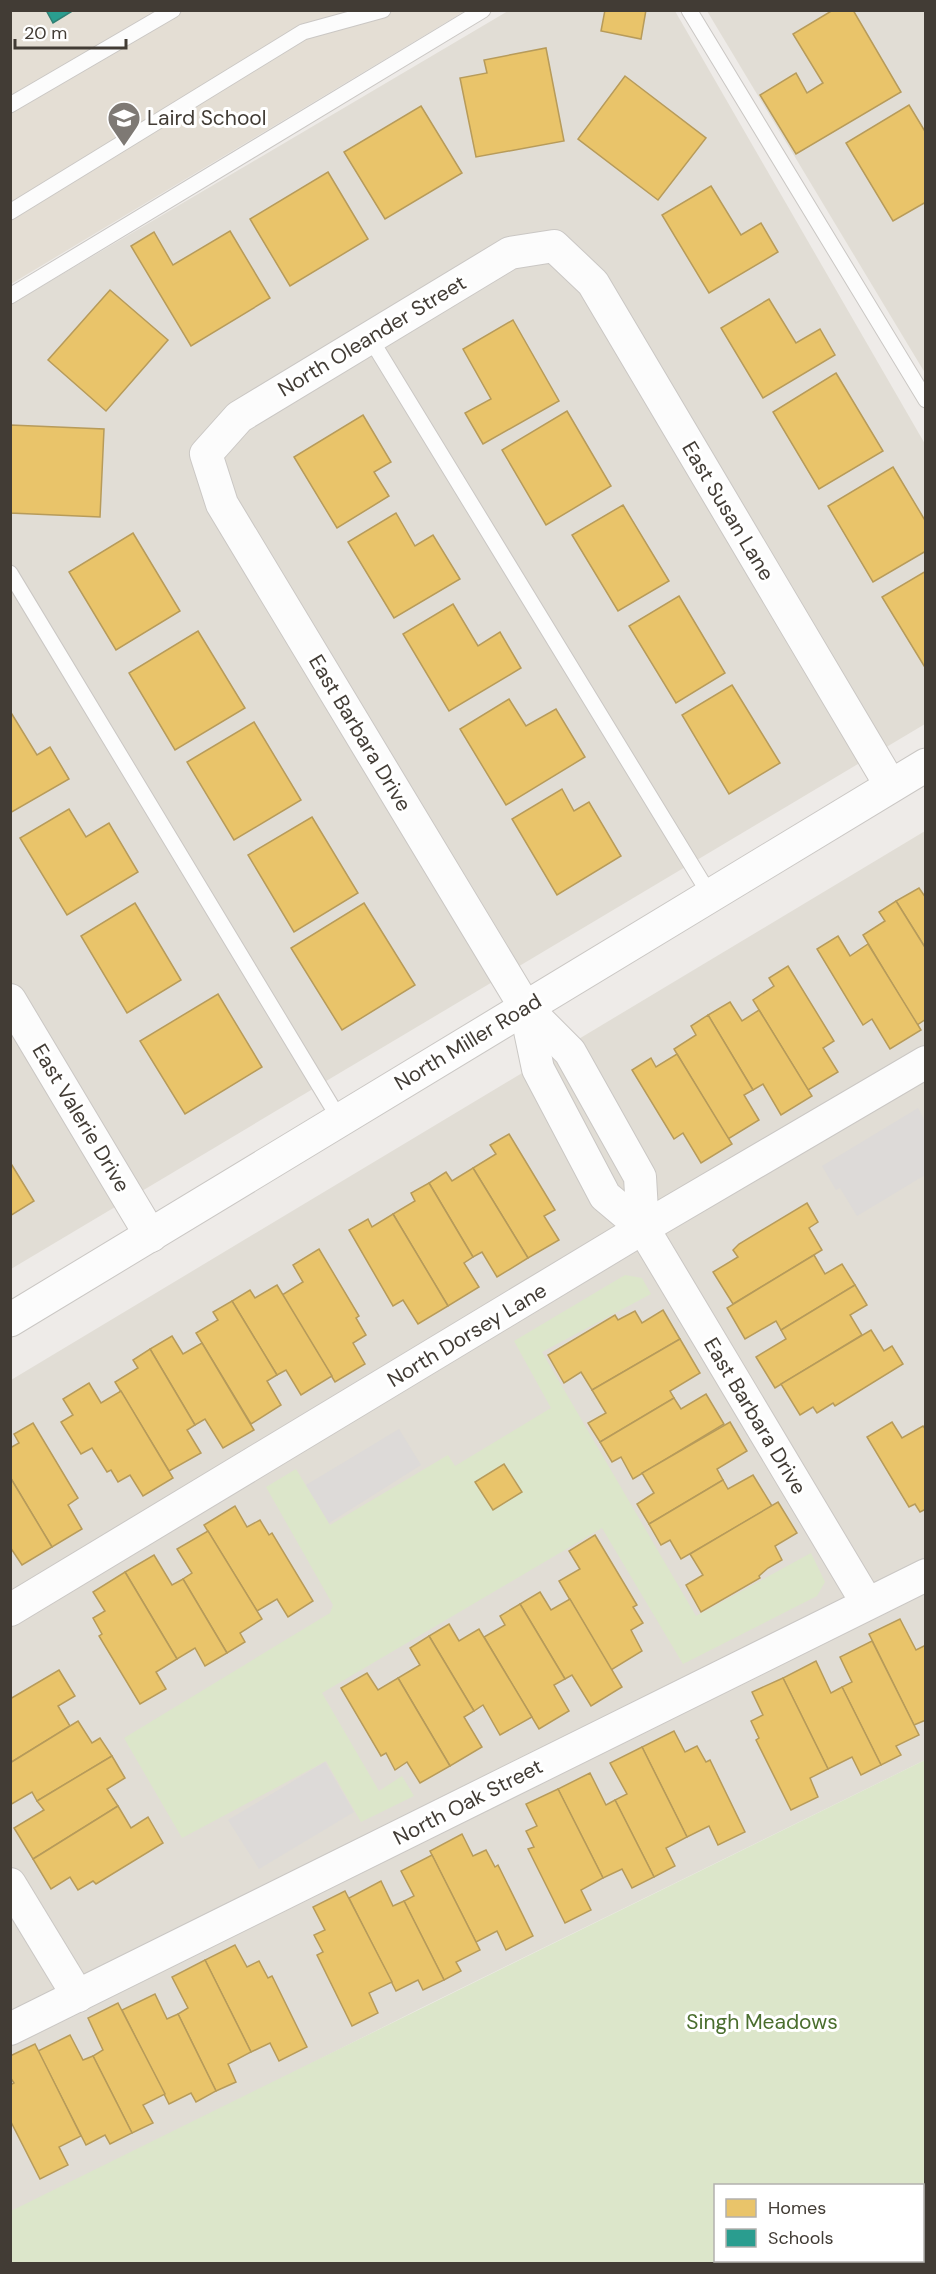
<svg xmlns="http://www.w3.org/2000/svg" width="936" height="2274" font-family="'DM Sans',sans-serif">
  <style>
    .residential { fill: #e1ddd5 }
    .education { fill: #e4ded4 }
    .green { fill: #dce6ca; fill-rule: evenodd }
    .parking { fill: #dddad8 }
    .homes { fill: #e9c46a; stroke: #b79b5a; stroke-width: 1.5 }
    .schools { fill: #2a9d8f; stroke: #318074; stroke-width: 1.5 }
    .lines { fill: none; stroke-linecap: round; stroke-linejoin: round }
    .service-casing { stroke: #cac7c4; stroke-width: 17 }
    .minor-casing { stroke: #cac7c4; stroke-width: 34 }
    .tertiary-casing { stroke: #cac7c4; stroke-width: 35 }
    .service { stroke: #fcfcfc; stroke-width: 15 }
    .minor { stroke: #fcfcfc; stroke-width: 32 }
    .tertiary { stroke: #fcfcfc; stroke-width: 33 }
    .labels { text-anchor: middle; stroke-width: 6; stroke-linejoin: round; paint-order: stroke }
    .poi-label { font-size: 21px; fill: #423c35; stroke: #fff; text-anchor: start }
    .street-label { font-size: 21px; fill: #423c35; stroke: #fff }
    .park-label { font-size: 21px; fill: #4a6e2e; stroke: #fff }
  </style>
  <rect width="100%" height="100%" fill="#eeebe8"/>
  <g class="residential">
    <path d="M508 11H675L925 444V724L11 1269 10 305Z"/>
    <path d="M707 11H925V373Z"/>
    <path d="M925 831V1760L421 2008 11 2215V1380Z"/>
  </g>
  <path class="education" d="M11 11H465L11 284Z"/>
  <g class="green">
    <path d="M625 1275 642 1278 651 1294 542 1352 696 1616 811 1553 825 1582 817 1596 683 1664 602 1528 322 1693 379 1791 402 1776 414 1796 361 1822 326 1761 182 1838 124 1738 330 1613 333 1605 266 1487 296 1469 330 1525 448 1455 455 1466 551 1408 514 1341Z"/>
    <path d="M925 1760V2263H11V2211ZM716 2186H922V2260H716Z"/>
  </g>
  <g class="parking">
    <path d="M918 1108 925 1121V1175L857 1216 840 1188 836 1190 822 1166Z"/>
    <path d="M399 1429 421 1465 329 1523 306 1485Z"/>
    <path d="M325 1762 354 1812 259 1869 228 1820Z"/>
  </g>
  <g class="homes">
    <path d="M605 10H646L641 39 601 31Z"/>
    <path d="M833 10H853L901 92 796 154 760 95 796 73 807 93 823 83 793 34Z"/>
    <path d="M546 48 564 141 476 157 460 78 487 73 484 60Z"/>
    <path d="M625 76 706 138 658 200 578 139Z"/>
    <path d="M909 105 926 133V202L893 221 846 143Z"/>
    <path d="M421 106 462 173 385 219 344 152Z"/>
    <path d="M328 172 368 239 290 286 250 219Z"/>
    <path d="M711 186 741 235 761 223 778 252 709 293 662 215Z"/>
    <path d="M230 231 270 298 191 346 131 246 154 232 173 265Z"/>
    <path d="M110 290 168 340 106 411 48 360Z"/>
    <path d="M769 299 796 343 820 329 835 355 763 398 721 328Z"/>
    <path d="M513 320 559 401 483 444 465 413 491 399 463 349Z"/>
    <path d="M836 373 883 451 819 489 773 412Z"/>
    <path d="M567 411 611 486 546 525 502 450Z"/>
    <path d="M363 415 391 462 374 472 389 496 337 528 294 457Z"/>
    <path d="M10 425 104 429 100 517 10 513Z"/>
    <path d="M893 467 926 522V551L873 582 828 506Z"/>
    <path d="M623 505 669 581 618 611 572 535Z"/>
    <path d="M396 513 415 546 433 535 460 579 394 618 348 542Z"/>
    <path d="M133 533 180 611 116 650 69 572Z"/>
    <path d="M926 571V669L882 597Z"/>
    <path d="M679 596 725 673 676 703 629 626Z"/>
    <path d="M453 604 478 646 500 632 521 668 449 711 403 634Z"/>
    <path d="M198 631 245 708 175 750 129 673Z"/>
    <path d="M732 685 780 763 729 794 682 715Z"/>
    <path d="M509 699 526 726 556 709 585 757 506 805 460 729Z"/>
    <path d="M10 711 37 755 50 747 69 779 10 813Z"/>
    <path d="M254 722 301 800 234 840 187 762Z"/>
    <path d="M562 789 574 811 589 802 621 856 557 895 512 819Z"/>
    <path d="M69 809 86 837 109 823 138 872 67 915 20 838Z"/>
    <path d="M312 817 358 893 294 932 248 855Z"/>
    <path d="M919 888 926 898V949L896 901Z"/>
    <path d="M896 901 926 949V1019L917 1025 863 935 885 921 879 912Z"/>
    <path d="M135 903 181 980 127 1013 81 936Z"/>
    <path d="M364 903 415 985 342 1030 291 948Z"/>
    <path d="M838 936 850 956 868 944 921 1030 890 1049 872 1019 863 1025 817 949Z"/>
    <path d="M788 966 834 1041 823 1048 838 1072 808 1090 753 1000 774 986 769 978Z"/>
    <path d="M218 994 262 1067 185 1114 140 1041Z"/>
    <path d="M730 1002 742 1021 759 1010 812 1096 781 1115 763 1084 753 1090 708 1015Z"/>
    <path d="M708 1015 753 1090 744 1095 759 1120 728 1139 674 1049 696 1035 691 1026Z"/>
    <path d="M677 1054 732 1144 701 1163 683 1133 674 1139 632 1070 651 1058 656 1067Z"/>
    <path d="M509 1134 555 1210 544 1216 559 1240 528 1258 473 1168 496 1154 490 1145Z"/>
    <path d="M10 1162 34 1201 10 1216Z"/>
    <path d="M473 1168 528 1258 497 1277 482 1252 473 1257 429 1183 446 1172 452 1181Z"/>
    <path d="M429 1183 473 1257 464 1263 479 1287 448 1306 393 1214 415 1201 411 1193Z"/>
    <path d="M807 1203 818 1222 809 1228 822 1250 733 1304 713 1272 738 1257 733 1250 739 1244Z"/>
    <path d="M393 1214 448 1306 418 1324 403 1300 393 1306 349 1230 368 1219 372 1227Z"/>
    <path d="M319 1249 359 1316 356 1318 366 1335 353 1343 365 1364 335 1382 282 1295 303 1282 293 1265Z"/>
    <path d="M814 1255 825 1274 842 1264 855 1285 781 1330 776 1321 745 1339 727 1308Z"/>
    <path d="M277 1285 332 1376 301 1395 286 1370 277 1375 232 1301 250 1290 255 1298Z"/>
    <path d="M855 1285 867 1305 850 1315 862 1335 775 1388 756 1357 786 1339 781 1330Z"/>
    <path d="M232 1301 277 1375 267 1381 281 1405 251 1424 196 1333 218 1320 213 1312Z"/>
    <path d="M663 1310 680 1339 592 1390 581 1372 564 1383 548 1355 615 1315 618 1320 635 1311 642 1323Z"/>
    <path d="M871 1330 884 1351 892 1346 903 1364 835 1406 833 1403 817 1413 813 1407 800 1415 781 1384Z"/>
    <path d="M172 1336 183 1354 202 1343 254 1430 223 1448 205 1419 195 1425 150 1349Z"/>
    <path d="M680 1339 700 1373 670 1391 674 1398 600 1442 588 1423 606 1413 592 1390Z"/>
    <path d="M150 1349 195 1425 187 1430 201 1453 169 1471 115 1382 138 1368 133 1360Z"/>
    <path d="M89 1383 101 1403 121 1391 173 1478 143 1496 130 1475 118 1482 111 1470 107 1472 92 1448 81 1454 61 1422 73 1415 63 1399Z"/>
    <path d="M706 1394 724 1424 633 1479 621 1457 612 1462 600 1442 674 1398 681 1409Z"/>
    <path d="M730 1422 747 1451 717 1469 723 1480 649 1524 637 1504 654 1493 642 1473Z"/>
    <path d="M892 1422 902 1438 923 1426 926 1430V1509L920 1512 915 1504 909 1507 867 1437Z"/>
    <path d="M33 1423 78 1498 68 1505 82 1529 52 1547 10 1477V1448L19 1443 14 1434Z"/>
    <path d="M504 1464 522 1492 493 1510 475 1482Z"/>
    <path d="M753 1475 772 1506 681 1559 670 1540 661 1545 649 1524 723 1480 728 1489Z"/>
    <path d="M10 1477 52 1547 22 1565 10 1547Z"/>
    <path d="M778 1502 797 1533 775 1546 782 1560 768 1568 759 1576 760 1578 701 1612 686 1585 703 1575 690 1554Z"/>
    <path d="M235 1506 247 1527 260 1520 269 1535 272 1533 313 1601 288 1617 277 1599 257 1611 204 1525Z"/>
    <path d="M208 1531 262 1619 240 1633 245 1642 227 1653 183 1579 192 1573 177 1549Z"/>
    <path d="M595 1535 637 1605 633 1607 643 1623 631 1630 642 1651 611 1670 559 1581 580 1569 569 1551Z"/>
    <path d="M154 1555 172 1585 183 1579 227 1653 205 1666 195 1648 177 1659 125 1572Z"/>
    <path d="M125 1572 177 1659 156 1672 166 1689 140 1704 99 1636 102 1634 93 1618 105 1611 93 1592Z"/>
    <path d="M540 1592 551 1610 570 1599 622 1687 591 1706 572 1675 565 1679 520 1604Z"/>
    <path d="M520 1604 565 1679 554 1685 569 1711 539 1729 484 1637 505 1625 500 1616Z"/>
    <path d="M900 1619 916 1650 926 1645V1720L914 1725 869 1634Z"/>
    <path d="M449 1624 459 1641 479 1629 532 1717 500 1735 483 1705 474 1711 429 1636Z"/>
    <path d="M429 1636 474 1711 464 1717 482 1747 450 1766 398 1678 420 1665 410 1648Z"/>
    <path d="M872 1641 919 1735 896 1746 901 1755 881 1765 842 1687 852 1682 840 1657Z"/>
    <path d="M816 1661 831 1693 842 1687 881 1765 861 1775 852 1757 828 1769 783 1678Z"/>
    <path d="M59 1670 75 1696 58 1706 70 1726 10 1763V1699Z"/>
    <path d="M367 1673 378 1690 398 1678 450 1766 420 1783 407 1762 395 1770 386 1753 381 1756 341 1688Z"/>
    <path d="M783 1678 828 1769 810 1778 818 1797 791 1810 756 1740 759 1738 751 1721 763 1715 752 1692Z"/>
    <path d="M78 1721 92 1743 100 1738 112 1756 37 1801 32 1792 10 1805V1763Z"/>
    <path d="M674 1731 685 1752 697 1746 706 1762 710 1760 745 1832 718 1845 709 1826 687 1837 642 1747Z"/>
    <path d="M642 1747 687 1837 666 1848 675 1866 654 1877 615 1800 627 1794 610 1763Z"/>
    <path d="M112 1756 125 1778 107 1789 118 1806 33 1859 14 1828 44 1810 37 1801Z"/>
    <path d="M590 1773 606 1805 615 1800 654 1877 632 1888 622 1869 603 1878 558 1789Z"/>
    <path d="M558 1789 603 1878 581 1890 591 1910 565 1923 528 1849 534 1847 526 1831 537 1826 526 1804Z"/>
    <path d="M118 1806 131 1828 148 1817 163 1843 96 1884 93 1881 78 1890 70 1877 51 1889 33 1859Z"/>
    <path d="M462 1834 473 1856 486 1850 495 1867 498 1865 533 1936 506 1950 497 1931 476 1942 430 1851Z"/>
    <path d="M432 1855 480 1950 456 1962 461 1971 444 1980 404 1901 414 1896 401 1871Z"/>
    <path d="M381 1881 393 1906 404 1901 444 1980 423 1990 418 1980 396 1991 349 1898Z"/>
    <path d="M345 1891 392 1982 369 1993 378 2013 352 2026 317 1955 323 1952 314 1935 325 1930 313 1907Z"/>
    <path d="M235 1945 247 1967 259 1961 268 1978 272 1976 307 2047 279 2061 270 2043 251 2052 205 1960Z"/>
    <path d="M205 1960 251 2052 228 2064 236 2082 216 2091 178 2014 188 2008 172 1977Z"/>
    <path d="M155 1994 167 2019 178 2014 216 2091 196 2102 191 2093 169 2104 122 2010Z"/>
    <path d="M118 2003 165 2094 143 2105 153 2123 132 2133 93 2056 103 2050 88 2018Z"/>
    <path d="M70 2035 83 2060 93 2056 132 2133 110 2144 105 2135 86 2145 38 2051Z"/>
    <path d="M35 2044 81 2136 59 2147 68 2165 40 2179 10 2120V2085L14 2083 10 2077V2056Z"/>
  </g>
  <path class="schools" d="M46 10H74L53 23Z"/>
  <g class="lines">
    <defs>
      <g id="service">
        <path d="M689 10 926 400"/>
        <path d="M10 105 173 10"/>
        <path d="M10 212 303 32 383 10"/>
        <path d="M10 296 483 10"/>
        <path d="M370 338 710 895"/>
        <path d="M10 573 340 1120"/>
      </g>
      <g id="minor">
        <path d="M10 1000 151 1236"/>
        <path d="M525 1007 538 1069 605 1196 643 1228 867 1603"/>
        <path d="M643 1228 640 1177 570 1052 525 1007 222 504 206 454 239 417 510 253 554 246 593 283 891 786"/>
        <path d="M10 1610 643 1228 926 1062"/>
        <path d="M10 1884 78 1996"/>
        <path d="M10 2029 926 1575"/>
      </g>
      <path id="tertiary" d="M10 1320 926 765"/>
    </defs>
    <use href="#service" class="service-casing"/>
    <use href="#minor" class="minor-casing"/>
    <use href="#tertiary" class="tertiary-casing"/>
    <use href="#service" class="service"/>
    <use href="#minor" class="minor"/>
    <use href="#tertiary" class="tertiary"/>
  </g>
  <defs>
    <symbol id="school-pin" viewBox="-11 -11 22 30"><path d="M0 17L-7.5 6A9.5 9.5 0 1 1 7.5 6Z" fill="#7e7974" stroke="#fff"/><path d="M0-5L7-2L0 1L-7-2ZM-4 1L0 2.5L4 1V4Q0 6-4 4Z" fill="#fff"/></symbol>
  </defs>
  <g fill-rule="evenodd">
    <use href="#school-pin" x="105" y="99" width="38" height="52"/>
  </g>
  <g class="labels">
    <g class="poi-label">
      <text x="147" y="125">Laird School</text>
    </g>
    <g class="street-label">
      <text transform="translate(372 336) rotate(-31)" y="7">North Oleander Street</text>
      <text transform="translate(728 511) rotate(59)" y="7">East Susan Lane</text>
      <text transform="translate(360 733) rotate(59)" y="7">East Barbara Drive</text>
      <text transform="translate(468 1042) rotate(-31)" y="7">North Miller Road</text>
      <text transform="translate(81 1118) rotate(59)" y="7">East Valerie Drive</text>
      <text transform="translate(467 1335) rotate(-31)" y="7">North Dorsey Lane</text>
      <text transform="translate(755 1416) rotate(59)" y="7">East Barbara Drive</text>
      <text transform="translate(468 1802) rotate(-27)" y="7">North Oak Street</text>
    </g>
    <g class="park-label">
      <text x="762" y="2029">Singh Meadows</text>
    </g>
  </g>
  <rect width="936" height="2274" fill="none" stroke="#423c35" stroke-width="24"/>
  <rect x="714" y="2184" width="210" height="78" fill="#ffffff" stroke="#b3b1ae" stroke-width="1.5"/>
  <rect x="726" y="2199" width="30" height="18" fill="#e9c46a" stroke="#b3b1ae" stroke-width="1.5"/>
  <text x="768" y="2214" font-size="18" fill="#423c35">Homes</text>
  <rect x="726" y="2229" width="30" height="18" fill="#2a9d8f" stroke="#b3b1ae" stroke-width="1.5"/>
  <text x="768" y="2244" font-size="18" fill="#423c35">Schools</text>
  <path d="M15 39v9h111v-9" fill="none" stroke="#423c35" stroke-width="3"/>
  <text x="24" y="39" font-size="18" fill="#423c35" stroke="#ffffff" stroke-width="4.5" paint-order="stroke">20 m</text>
</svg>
